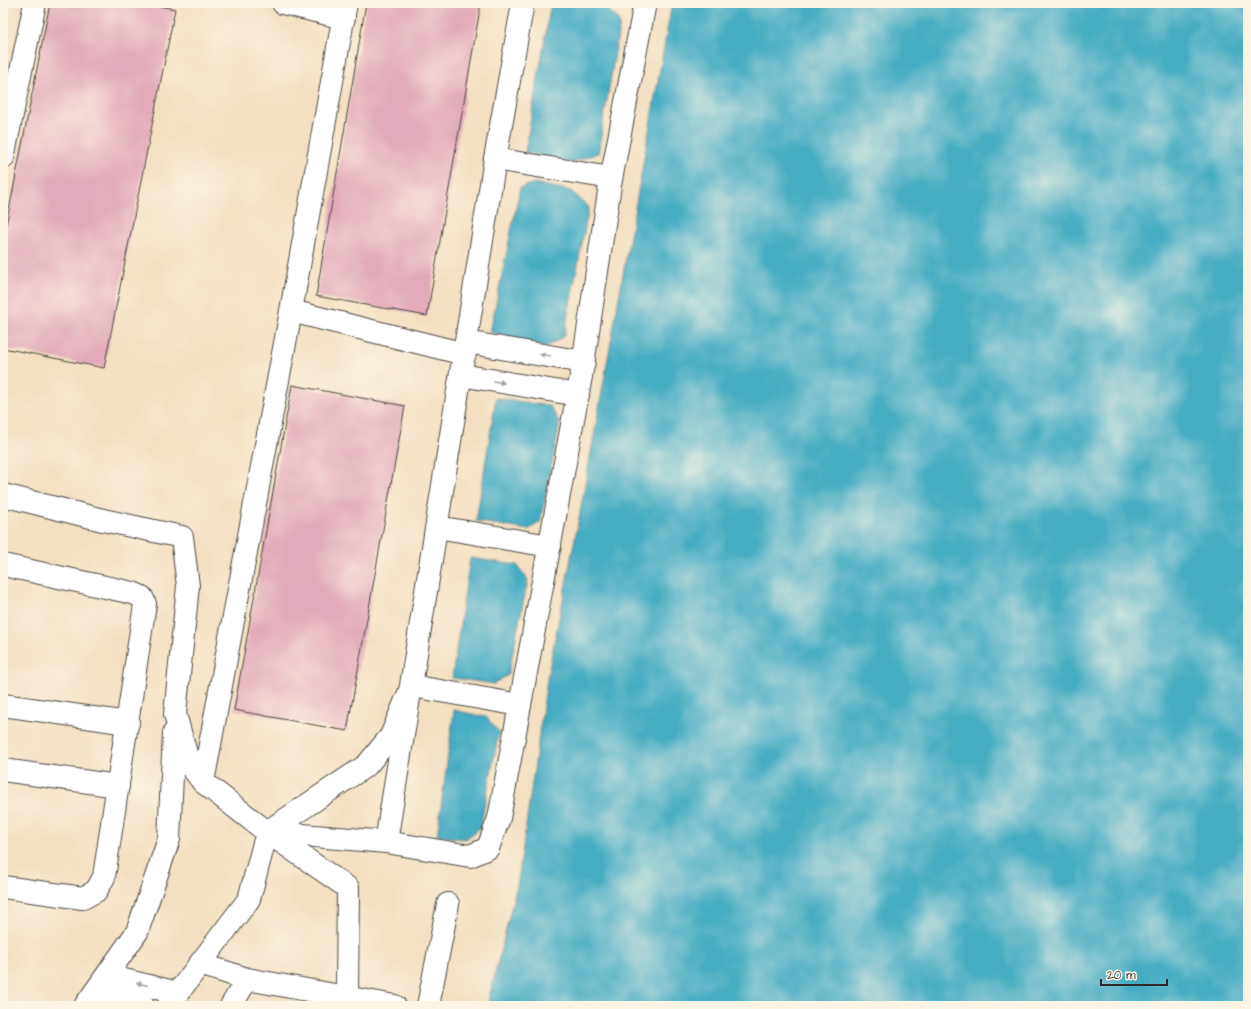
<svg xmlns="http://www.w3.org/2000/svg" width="1251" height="1009" font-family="'Architects Daughter',sans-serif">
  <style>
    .water { fill: #44acc3; stroke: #386c77 }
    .building { fill: #e2aaba }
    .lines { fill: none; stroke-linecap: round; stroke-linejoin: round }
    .minor-casing { stroke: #494642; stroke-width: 24 }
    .minor { stroke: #fff; stroke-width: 22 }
    .oneway { fill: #a0a0a0 }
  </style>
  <rect width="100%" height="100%" fill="#fcf5e5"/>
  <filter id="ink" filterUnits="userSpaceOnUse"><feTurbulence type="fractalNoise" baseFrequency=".025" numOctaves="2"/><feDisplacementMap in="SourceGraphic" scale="8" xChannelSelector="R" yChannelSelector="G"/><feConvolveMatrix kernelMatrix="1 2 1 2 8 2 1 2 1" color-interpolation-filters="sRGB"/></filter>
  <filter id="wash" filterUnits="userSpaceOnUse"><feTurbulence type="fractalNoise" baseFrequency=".012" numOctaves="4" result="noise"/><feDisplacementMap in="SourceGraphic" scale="16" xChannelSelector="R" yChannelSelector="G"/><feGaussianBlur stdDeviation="0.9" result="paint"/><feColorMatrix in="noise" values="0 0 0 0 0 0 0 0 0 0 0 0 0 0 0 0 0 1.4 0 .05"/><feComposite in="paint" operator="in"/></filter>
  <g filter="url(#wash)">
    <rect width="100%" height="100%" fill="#f3dfc1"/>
    <g class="water">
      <path d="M551 3H584L607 8 620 23 598 153 571 163 525 152Z"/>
      <path d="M672 3H1248V1006H487L518 881 547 679 580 513Z"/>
      <path d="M534 183 571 191 589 207 564 336 545 348 490 332 520 188Z"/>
      <path d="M496 398 550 406 560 423 540 522 528 530 476 521Z"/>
      <path d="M470 558 517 565 528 580 508 675 494 684 452 678Z"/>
      <path d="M454 710 486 717 499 732 480 828 466 839 437 836Z"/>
    </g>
    <g id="blocks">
      <g class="building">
        <path d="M50 3H143L175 9 104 368 3 348V241Z"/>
        <path d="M366 3H481L427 316 316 296Z"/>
        <path d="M292 385 405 406 347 731 234 710Z"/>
      </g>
    </g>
  </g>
  <g filter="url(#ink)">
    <use href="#blocks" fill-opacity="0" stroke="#494642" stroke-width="1"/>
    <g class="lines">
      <defs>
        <g id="minor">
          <path d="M283 3 344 18"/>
          <path d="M3 158 35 3"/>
          <path d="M495 159 611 178"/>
          <path d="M291 311 465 354"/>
          <path d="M466 342 584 362"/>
          <path d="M461 375 578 395"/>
          <path d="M3 495 103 520 182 537 188 586 175 714 189 764 203 782 267 832 348 888 347 997 345 1006"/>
          <path d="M437 527 550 546"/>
          <path d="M3 565 133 593 142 597 145 604 104 877 96 891 83 898 3 887"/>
          <path d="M3 705 128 723"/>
          <path d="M3 770 118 786"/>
          <path d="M203 782 291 311 346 3"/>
          <path d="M267 832 386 842 470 856 488 848 499 818 582 371 610 185 645 3"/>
          <path d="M386 842 495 159 523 3"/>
          <path d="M200 964 247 979 395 1006"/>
          <path d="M107 976 178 993"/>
          <path d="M93 995 143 1006"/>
          <path d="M85 1006 137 932 169 839 174 733"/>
          <path d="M168 1006 249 899 267 832 367 765 391 736 412 686 520 705"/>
          <path d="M231 1006 247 979"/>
          <path d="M428 1006 448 904"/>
        </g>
      </defs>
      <use href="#minor" class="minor-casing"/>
      <use href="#minor" class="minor"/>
    </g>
    <defs><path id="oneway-solid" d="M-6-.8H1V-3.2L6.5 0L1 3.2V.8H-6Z"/></defs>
    <g class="oneway">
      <use href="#oneway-solid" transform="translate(545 355) rotate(-170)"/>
      <use href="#oneway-solid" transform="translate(499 382) rotate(10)"/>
      <use href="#oneway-solid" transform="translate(142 984) rotate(-166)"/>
    </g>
  </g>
  <rect width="1251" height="1009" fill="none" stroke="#fcf5e5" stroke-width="16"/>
  <path d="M1101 979v6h66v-6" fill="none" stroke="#2b2b2b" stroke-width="2"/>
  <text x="1107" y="979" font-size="12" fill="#2b2b2b" stroke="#fcf5e5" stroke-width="3" paint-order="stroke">20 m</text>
</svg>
